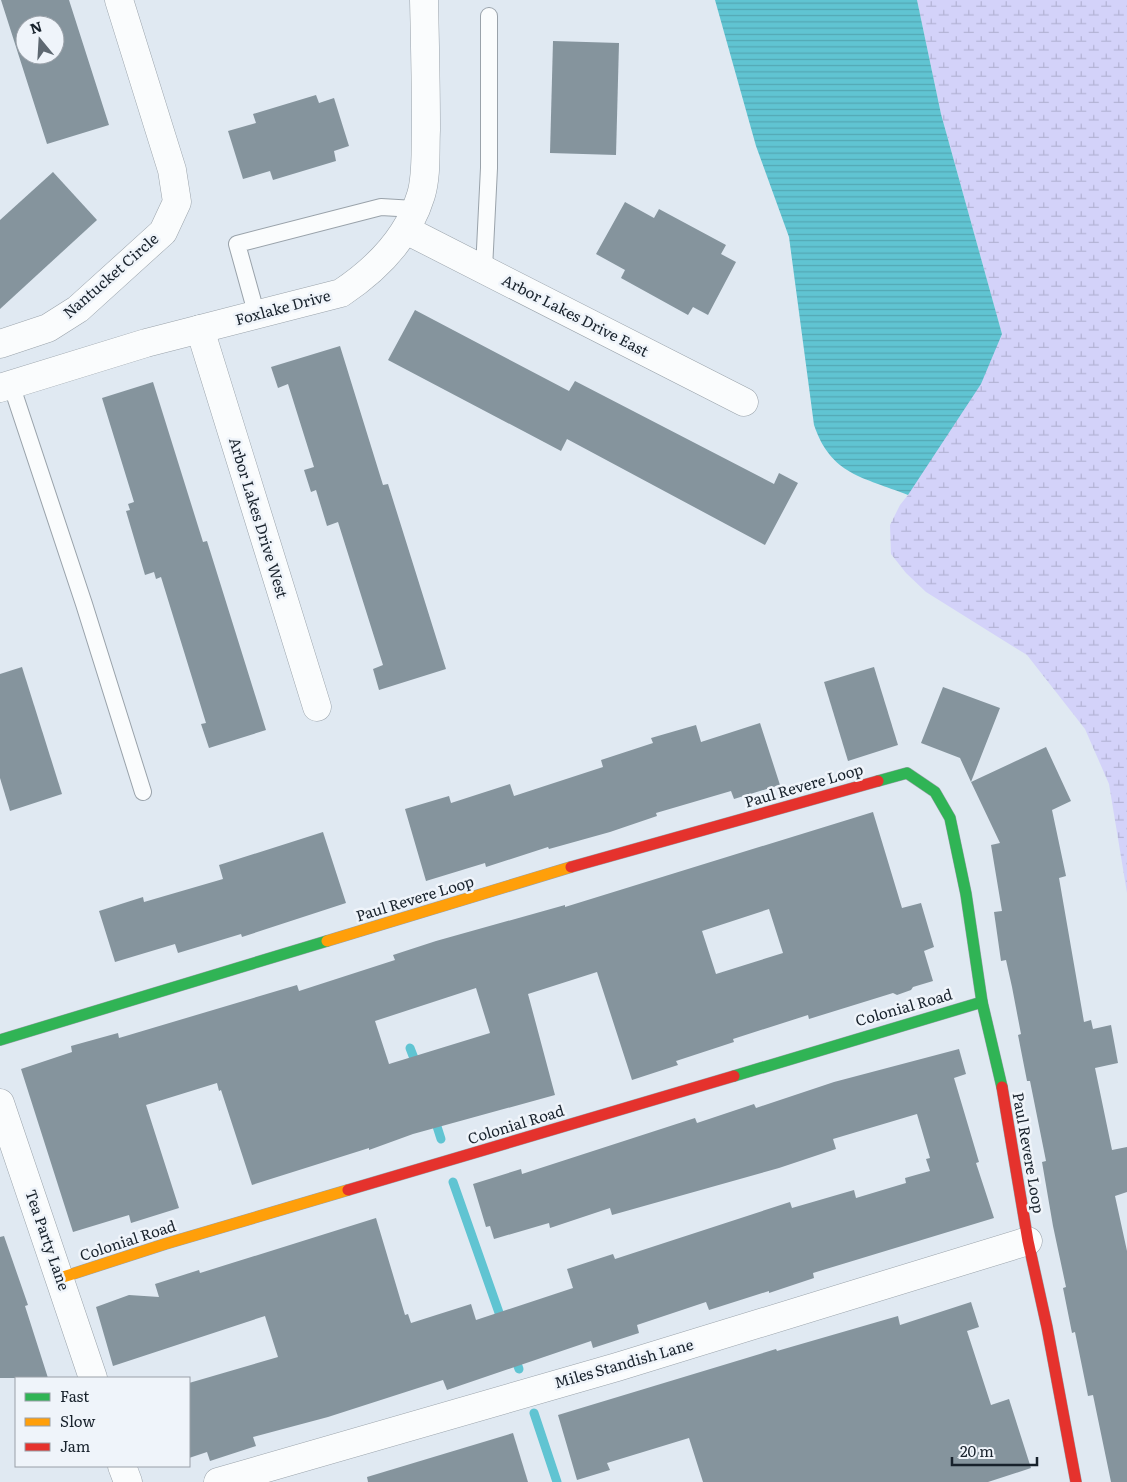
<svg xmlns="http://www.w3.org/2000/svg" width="1127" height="1482" font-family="Literata,serif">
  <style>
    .wetland { fill: url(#wetland-marsh) }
    .water { fill: url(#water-rules) }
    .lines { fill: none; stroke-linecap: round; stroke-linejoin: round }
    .stream { stroke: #60c4d2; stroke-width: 9 }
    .building { fill: #85949d; fill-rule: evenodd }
    .lane-casing { stroke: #99a2aa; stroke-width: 18 }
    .street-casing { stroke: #99a2aa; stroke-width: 29 }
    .fast-casing { stroke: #99a2aa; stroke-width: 12 }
    .slow-casing { stroke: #99a2aa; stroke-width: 12 }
    .jam-casing { stroke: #99a2aa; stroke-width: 12 }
    .lane { stroke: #fafcfd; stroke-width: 16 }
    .street { stroke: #fafcfd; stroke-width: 28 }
    .fast { stroke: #30b455; stroke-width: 11 }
    .slow { stroke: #ff9f0a; stroke-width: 11 }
    .jam { stroke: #e5322d; stroke-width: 11 }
    .labels { text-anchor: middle; stroke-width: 5; stroke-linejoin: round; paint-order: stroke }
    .street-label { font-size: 15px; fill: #18222c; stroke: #eff4fa }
  </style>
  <defs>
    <pattern id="wetland-marsh" width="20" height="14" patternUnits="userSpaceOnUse" patternTransform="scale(1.25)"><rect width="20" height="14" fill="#d3d2f9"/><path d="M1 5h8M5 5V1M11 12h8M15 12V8" fill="none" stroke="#b4b4d6"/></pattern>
    <pattern id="water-rules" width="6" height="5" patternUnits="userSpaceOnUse" patternTransform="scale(1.25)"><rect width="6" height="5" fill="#60c4d2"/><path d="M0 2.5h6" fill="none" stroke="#53a8b4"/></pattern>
  </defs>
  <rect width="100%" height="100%" fill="#e0e9f2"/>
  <path class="wetland" d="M917 0H1127V893L1109 784 1085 729 1027 655 926 592 906 573 891 554 890 525 900 505 908 495 1002 334 941 114Z"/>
  <path class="water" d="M715 0H917L941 114 1002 334 981 384 908 495C863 477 831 475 814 425L789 237 756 146Z"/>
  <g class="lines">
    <g class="stream">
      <path d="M410 1048 417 1066"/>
      <path d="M434 1117 441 1139"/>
      <path d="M453 1182 503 1324"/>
      <path d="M514 1355 519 1369"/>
      <path d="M534 1413 557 1482"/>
    </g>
  </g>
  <g class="building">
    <path d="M1 0H69L109 125 47 144ZM25 25H55V55H25Z"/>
    <path d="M553 41 619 43 616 155 550 153Z"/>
    <path d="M316 95 319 103 334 98 349 146 334 151 336 161 273 180 270 171 243 179 228 131 256 123 253 114Z"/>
    <path d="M53 172 97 220 0 309V220Z"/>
    <path d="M625 202 654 218 659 209 726 245 721 254 736 262 708 315 693 307 688 315 621 278 625 270 596 254Z"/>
    <path d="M415 310 569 391 575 381 774 484 779 473 798 483 765 545 567 439 561 451 388 360Z"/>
    <path d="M340 346 383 485 388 484 446 669 379 690 373 669 383 665 338 522 327 526 316 490 311 492 304 470 314 467 288 384 278 388 271 367Z"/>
    <path d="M153 382 203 542 207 541 266 730 209 748 201 724 206 723 161 577 156 579 154 572 145 575 126 511 130 510 128 504 134 502 102 398Z"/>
    <path d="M22 667 62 794 10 811 0 778V674Z"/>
    <path d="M874 667 898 745 848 761 824 682Z"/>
    <path d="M943 687 1000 708 971 782 960 758 921 743Z"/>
    <path d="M760 723 780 785 734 799 731 791 656 813 657 816 610 832 549 849 548 847 486 867 485 863 426 881 405 809 449 796 451 803 510 784 514 796 603 767 601 760 653 743 651 738 696 725 701 742Z"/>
    <path d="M1046 747 1071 801 1052 810 1066 876 1059 878 1084 1022 1091 1020 1093 1029 1111 1025 1118 1063 1095 1068 1112 1150 1127 1147V1192L1115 1196 1127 1251V1482H1111L1093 1395 1088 1396 1075 1332 1072 1333 1063 1288 1066 1287 1053 1226 1042 1162 1046 1161 1030 1081H1027L1018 1035 1021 1034 1012 987 1006 960 1001 961 994 912 1002 911 991 845 1000 843 971 782Z"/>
    <path d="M873 812 902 908 921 903 934 947 924 951 933 981 913 987 911 990 897 995 893 993 809 1019 808 1015 733 1039 734 1042 676 1061 678 1065 632 1080 597 972 528 994 555 1095 413 1134 369 1150V1148L252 1185 221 1090 219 1091 217 1083 146 1105 179 1208 131 1223 129 1215 73 1232 21 1069 72 1052 71 1046 118 1033 119 1038 297 985 299 991 395 960 393 955 436 941 565 905V907ZM769 909 783 953 716 974 702 931ZM476 988 490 1033 389 1064 375 1021Z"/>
    <path d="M323 832 346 903 242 937 241 934 178 953 175 944 115 962 99 911 143 897 144 902 223 879 219 865Z"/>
    <path d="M959 1049 966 1074 954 1078 979 1162 976 1163 994 1218 813 1273 814 1278 769 1293V1291L709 1310 706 1302 637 1325 639 1333 593 1348 591 1341 447 1390 443 1380 328 1417 253 1437 256 1446 210 1461 207 1452 189 1458V1383L278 1357 265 1316 113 1366 96 1307 129 1295 159 1297 155 1284 199 1270 200 1273 376 1218 405 1315 408 1314 411 1323 471 1304 476 1320 573 1288 567 1269 613 1254 615 1259 790 1202 792 1208 854 1190 856 1198 906 1183 905 1178 930 1171 926 1159 930 1158 917 1114 833 1139 836 1149 779 1168 612 1215 610 1208 550 1228 549 1223 494 1239 490 1226 486 1227 473 1184 521 1169 522 1174 695 1118 697 1123 754 1104 756 1108 834 1082Z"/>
    <path d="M4 1236 28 1305 25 1306 48 1378H0V1237Z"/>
    <path d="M971 1302 979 1327 967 1331 991 1405 1009 1399 1031 1468 988 1482H703L689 1438 607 1463 610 1470 577 1480 558 1415 776 1349 777 1351 898 1316 900 1325Z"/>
    <path d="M513 1433 528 1482H368L367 1477Z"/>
  </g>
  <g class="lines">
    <defs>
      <g id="lane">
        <path d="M484 269 489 168V16"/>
        <path d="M257 316 237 244 381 207 415 209"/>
        <path d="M11 384 84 604 143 792"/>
      </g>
      <g id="street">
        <path d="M406 230 744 402"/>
        <path d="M200 329 317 707"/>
        <path d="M0 344 48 328 78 309 163 232 177 202 172 170 119 0"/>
        <path d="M0 388 146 343 341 293C377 269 408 238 421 195 427 175 425 151 426 130 426 87 425 43 424 0"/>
        <path d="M0 1103 93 1378"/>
        <path d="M122 1466 128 1482"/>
        <path d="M218 1482 617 1367 1028 1241"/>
      </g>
      <g id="fast">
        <path d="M878 781 907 773 935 792 950 818 966 894 982 1002 1002 1087"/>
        <path d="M0 1040 327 941"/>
        <path d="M734 1076 982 1002"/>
      </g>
      <g id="slow">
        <path d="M327 941 571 867"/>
        <path d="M60 1278 165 1244 348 1190"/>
      </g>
      <g id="jam">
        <path d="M571 867 878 781"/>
        <path d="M1002 1087 1028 1241 1047 1327 1076 1482"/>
        <path d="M348 1190 734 1076"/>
      </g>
    </defs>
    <use href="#lane" class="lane-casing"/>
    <use href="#street" class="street-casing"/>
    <use href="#fast" class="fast-casing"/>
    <use href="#slow" class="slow-casing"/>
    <use href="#jam" class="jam-casing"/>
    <use href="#lane" class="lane"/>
    <use href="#street" class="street"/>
    <use href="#fast" class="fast"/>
    <use href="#slow" class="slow"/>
    <use href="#jam" class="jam"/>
  </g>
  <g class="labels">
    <g class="street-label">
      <text transform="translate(111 276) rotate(-41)" y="5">Nantucket Circle</text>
      <text transform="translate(283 308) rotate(-15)" y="5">Foxlake Drive</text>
      <text transform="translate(575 316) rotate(27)" y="5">Arbor Lakes Drive East</text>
      <text transform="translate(258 518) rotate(73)" y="5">Arbor Lakes Drive West</text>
      <text transform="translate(804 786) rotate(-16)" y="5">Paul Revere Loop</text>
      <text transform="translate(415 899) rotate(-17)" y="5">Paul Revere Loop</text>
      <text transform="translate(904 1008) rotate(-16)" y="5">Colonial Road</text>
      <text transform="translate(516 1125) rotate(-17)" y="5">Colonial Road</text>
      <text transform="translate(1028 1153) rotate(80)" y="5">Paul Revere Loop</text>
      <text transform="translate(47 1240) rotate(71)" y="5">Tea Party Lane</text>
      <text transform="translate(128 1241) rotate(-18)" y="5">Colonial Road</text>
      <text transform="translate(624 1364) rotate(-16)" y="5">Miles Standish Lane</text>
    </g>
  </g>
  <rect x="15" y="1377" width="175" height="90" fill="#eff4fa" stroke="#99a0a8"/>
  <rect x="25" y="1393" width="25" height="8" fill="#30b455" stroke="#99a0a8"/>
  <text x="60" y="1402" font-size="15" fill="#18222c">Fast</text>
  <rect x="25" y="1418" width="25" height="8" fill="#ff9f0a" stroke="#99a0a8"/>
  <text x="60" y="1427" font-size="15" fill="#18222c">Slow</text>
  <rect x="25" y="1443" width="25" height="8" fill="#e5322d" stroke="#99a0a8"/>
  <text x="60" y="1452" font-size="15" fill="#18222c">Jam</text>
  <g transform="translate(40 40) rotate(342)"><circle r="24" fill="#eff4fa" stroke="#99a0a8"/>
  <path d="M0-4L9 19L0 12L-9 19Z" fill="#5e6871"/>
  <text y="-8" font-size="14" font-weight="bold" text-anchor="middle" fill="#18222c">N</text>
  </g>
  <path d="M952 1457v8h85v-8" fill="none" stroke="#18222c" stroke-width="2.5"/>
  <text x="960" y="1457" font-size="15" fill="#18222c" stroke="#eff4fa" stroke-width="4" paint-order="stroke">20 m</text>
</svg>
